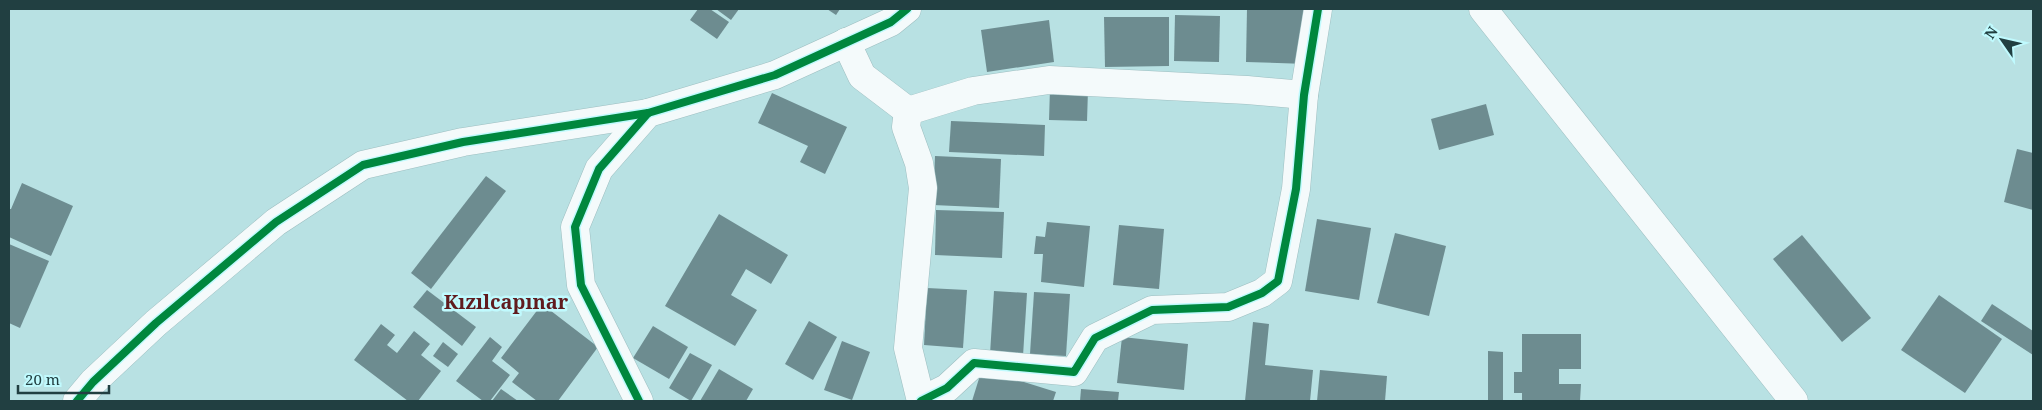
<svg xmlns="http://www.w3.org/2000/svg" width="2042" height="410" font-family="'Noto Serif',serif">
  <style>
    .building { fill: #6d8c90 }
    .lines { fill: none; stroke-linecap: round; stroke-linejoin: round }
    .street-casing { stroke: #9dbec0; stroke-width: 29 }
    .secondary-casing { stroke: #9dbec0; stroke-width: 29 }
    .street { stroke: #f4fafb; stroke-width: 28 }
    .secondary { stroke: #f4fafb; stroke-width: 28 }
    .cycleway-casing { stroke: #c0fafe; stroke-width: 11 }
    .cycleway { stroke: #00873e; stroke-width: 8 }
    .labels { text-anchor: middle; stroke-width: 5; stroke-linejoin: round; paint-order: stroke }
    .quarter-label { font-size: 20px; font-weight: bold; fill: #601b1e; stroke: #c0fafe }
  </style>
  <rect width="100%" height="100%" fill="#b8e1e3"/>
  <g class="building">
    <path d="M698 9H710L729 22 717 39 690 20Z"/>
    <path d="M716 9H739L731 20Z"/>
    <path d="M827 9H840L836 15Z"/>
    <path d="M1247 9H1309L1307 64 1246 62Z"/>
    <path d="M1175 15 1220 16 1219 62 1174 61Z"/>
    <path d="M1104 17H1169V66L1105 67Z"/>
    <path d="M1049 20 1054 62 987 72 981 30Z"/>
    <path d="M1050 89H1088L1087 121 1049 120Z"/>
    <path d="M772 93 847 127 825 174 800 162 808 146 758 123Z"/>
    <path d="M1486 104 1494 135 1439 150 1431 119Z"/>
    <path d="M951 121 1045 125 1044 156 949 152Z"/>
    <path d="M2017 149 2033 153V210L2004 202Z"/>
    <path d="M935 156 1001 159 999 208 933 205Z"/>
    <path d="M486 176 506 191 431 289 411 273Z"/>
    <path d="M22 183 73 206 51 256 9 237V209H11Z"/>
    <path d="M936 210 1004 212 1002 258 935 255Z"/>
    <path d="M719 214 788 255 771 284 746 269 731 295 757 310 735 346 665 306Z"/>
    <path d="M1317 219 1371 228 1359 300 1305 291Z"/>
    <path d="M1047 222 1090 226 1084 287 1041 282 1043 254H1034L1036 236 1045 237Z"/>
    <path d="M1119 225 1164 229 1159 289 1113 285Z"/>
    <path d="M1395 233 1446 246 1429 316 1377 303Z"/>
    <path d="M1802 235 1871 318 1842 342 1773 259Z"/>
    <path d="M9 244 49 261 20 328 9 323Z"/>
    <path d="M927 288 967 290 963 348 924 345Z"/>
    <path d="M427 290 476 327 462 346 413 307Z"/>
    <path d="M994 291 1027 293 1023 356 990 354Z"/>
    <path d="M1034 292 1070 294 1066 356 1030 354Z"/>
    <path d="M1939 295 2002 339 1965 393 1901 350Z"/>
    <path d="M542 304 598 347 558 401H537L512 382 519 373 501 358Z"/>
    <path d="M1992 304 2033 331V355L1981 321Z"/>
    <path d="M809 321 837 337 813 380 785 364Z"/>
    <path d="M1253 322 1269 324 1265 365 1313 370 1310 401H1245Z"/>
    <path d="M381 324 395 335 387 345 397 353 414 331 430 344 421 355 441 371 418 401H408L354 360Z"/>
    <path d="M653 326 688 347 669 379 633 358Z"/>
    <path d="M1522 334H1581V369H1559V384H1581L1580 401H1522V393H1514V372H1522Z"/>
    <path d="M490 337 502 347 492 361 510 375 490 401H483L456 381Z"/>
    <path d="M1122 337 1188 344 1184 390 1117 383Z"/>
    <path d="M842 341 870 352 852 400 824 390Z"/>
    <path d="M443 342 458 354 448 367 433 356Z"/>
    <path d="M1488 351 1503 352V401H1488Z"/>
    <path d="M690 353 712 365 691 401 669 388Z"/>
    <path d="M719 369 753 389 746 401H700Z"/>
    <path d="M982 369 1056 392 1053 401H972Z"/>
    <path d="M1320 370 1387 376 1385 401H1317Z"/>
    <path d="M501 389 518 401H492Z"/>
    <path d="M1081 389 1119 392 1118 401H1080Z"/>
  </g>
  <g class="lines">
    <defs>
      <g id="street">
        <path d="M846 42 862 76 908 111"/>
        <path d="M908 111 973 91 1049 80 1247 90 1304 95"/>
        <path d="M908 111 906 127 919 163 923 188 908 348 921 401"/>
        <path d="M77 401 93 382 156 323 276 222 363 165 463 142 648 113"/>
        <path d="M639 401 581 285 575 227 599 169 648 113 775 75 891 22 907 9"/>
        <path d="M921 401 947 388 974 363 1074 372 1095 338 1152 310 1228 307 1262 293 1278 281 1296 189 1304 95 1318 9"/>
      </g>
      <path id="secondary" d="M1483 9 1794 401"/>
    </defs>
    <use href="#street" class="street-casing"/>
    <use href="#secondary" class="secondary-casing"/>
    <use href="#street" class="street"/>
    <use href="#secondary" class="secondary"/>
    <defs>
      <g id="cycleway">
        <path d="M77 401 93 382 156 323 276 222 363 165 463 142 648 113"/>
        <path d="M639 401 581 285 575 227 599 169 648 113 775 75 891 22 907 9"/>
        <path d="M921 401 947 388 974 363 1074 372 1095 338 1152 310 1228 307 1262 293 1278 281 1296 189 1304 95 1318 9"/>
      </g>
    </defs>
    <use href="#cycleway" class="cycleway-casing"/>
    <use href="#cycleway" class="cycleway"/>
  </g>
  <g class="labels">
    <g class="quarter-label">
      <text x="506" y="309">Kızılcapınar</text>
    </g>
  </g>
  <rect width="2042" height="410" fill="none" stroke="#213f41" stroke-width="20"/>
  <g transform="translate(2002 40) rotate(304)" stroke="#c0fafe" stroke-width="4" paint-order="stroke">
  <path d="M0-4L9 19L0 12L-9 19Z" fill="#213f41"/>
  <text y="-8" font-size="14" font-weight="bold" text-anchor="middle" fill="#213f41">N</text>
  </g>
  <path d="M18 385v8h91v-8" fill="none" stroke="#213f41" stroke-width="2.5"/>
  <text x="25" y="385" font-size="15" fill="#213f41" stroke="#c0fafe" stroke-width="4" paint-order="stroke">20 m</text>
</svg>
